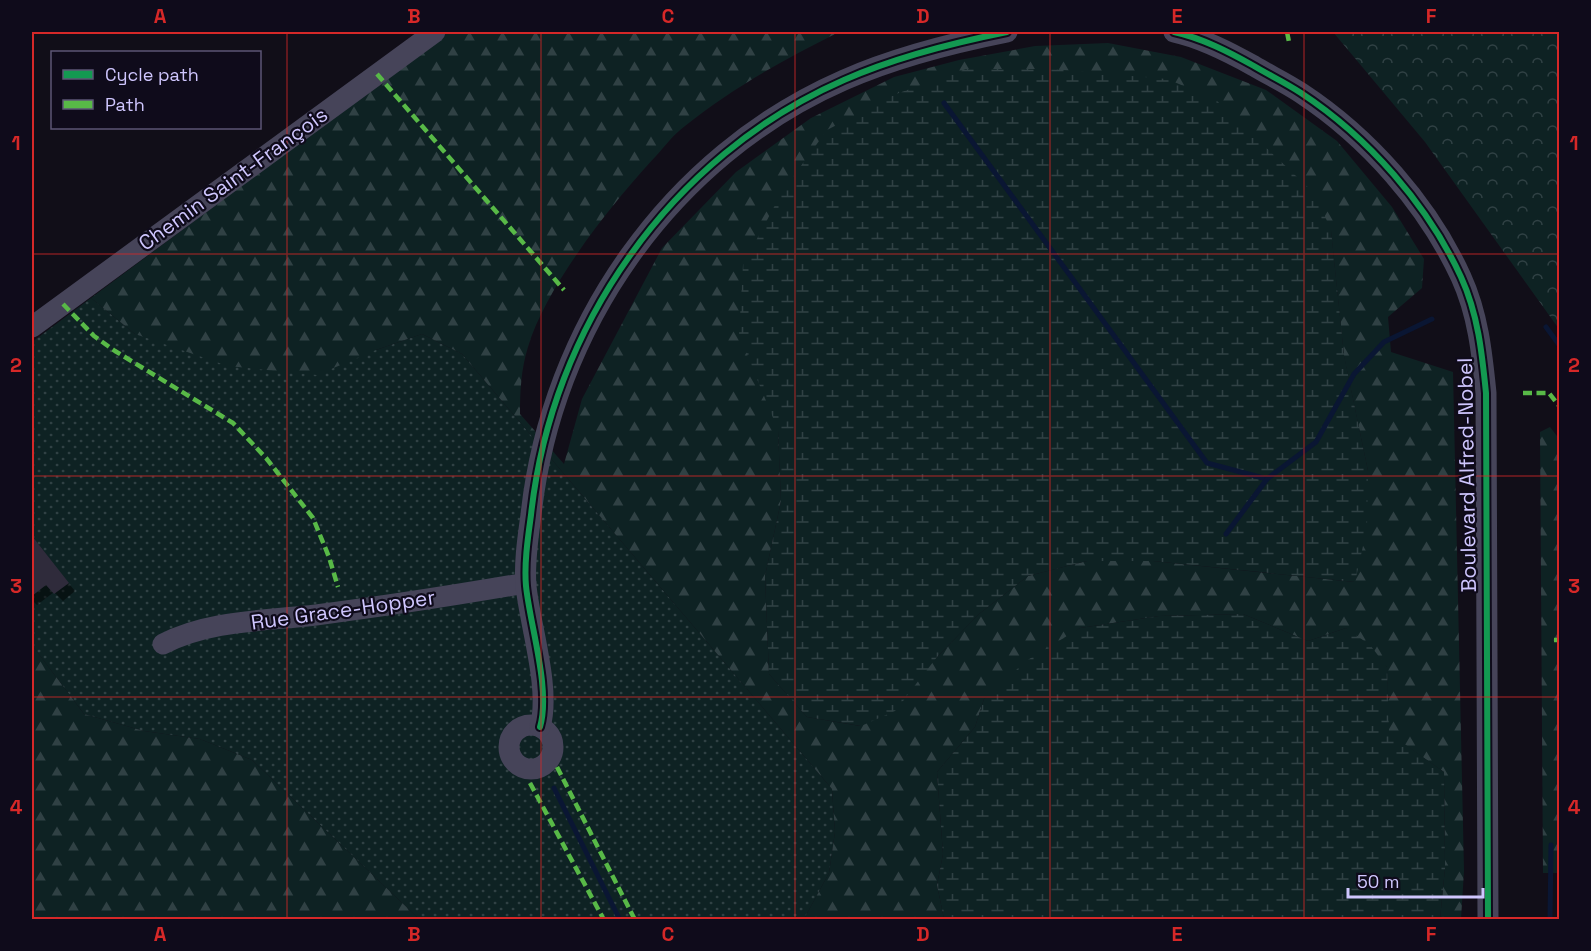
<svg xmlns="http://www.w3.org/2000/svg" width="1591" height="951" font-family="'Space Grotesk',sans-serif">
  <style>
    .grass { fill: url(#grass-dots) }
    .forest { fill: url(#forest-firs); fill-rule: evenodd }
    .wetland { fill: url(#wetland-marsh) }
    .park { fill: url(#park-crowns) }
    .shadow { fill: #0007 }
    .lines { fill: none; stroke-linecap: round; stroke-linejoin: round }
    .stream { stroke: #0a1633; stroke-width: 5 }
    .building { fill: #2f2b3b }
    .minor { stroke: #464459; stroke-width: 21 }
    .quiet { stroke: #58b947; stroke-width: 4.5; stroke-dasharray: 9 4.5; stroke-linecap: butt }
    .cycleway-casing { stroke: #0f0b1b; stroke-width: 10 }
    .cycleway { stroke: #139951; stroke-width: 6 }
    .grid { fill: none; stroke: #d62828; stroke-width: 1.5; stroke-opacity: 0.55 }
    .labels { text-anchor: middle; stroke-width: 4.5; stroke-linejoin: round; paint-order: stroke }
    .street-label { font-size: 21px; fill: #cfc6fe; stroke: #0f0b1b }
    .neatline { fill: none; stroke: #d62828; stroke-width: 2 }
    .grid-label { font-size: 20px; text-anchor: middle; font-weight: bold; fill: #d62828 }
  </style>
  <defs>
    <pattern id="grass-dots" width="8" height="8" patternUnits="userSpaceOnUse" patternTransform="scale(1.5)"><rect width="8" height="8" fill="#0e2223"/><path d="M2 2h.1M6 6h.1" fill="none" stroke="#304144" stroke-width="1.8" stroke-linecap="round"/></pattern>
    <pattern id="forest-firs" width="22" height="20" patternUnits="userSpaceOnUse" patternTransform="scale(1.5)"><rect width="22" height="20" fill="#0e2223"/><path d="M5 1l3.5 6h-7zM16 11l3.5 6h-7z" fill="#304144"/></pattern>
    <pattern id="wetland-marsh" width="20" height="14" patternUnits="userSpaceOnUse" patternTransform="scale(1.5)"><rect width="20" height="14" fill="#0e2223"/><path d="M1 5h8M5 5V1M11 12h8M15 12V8" fill="none" stroke="#304144"/></pattern>
    <pattern id="park-crowns" width="20" height="18" patternUnits="userSpaceOnUse" patternTransform="scale(1.5)"><rect width="20" height="18" fill="#0e2223"/><path d="M2 6a3 3 0 1 1 6 0M12 15a3 3 0 1 1 6 0" fill="none" stroke="#304144"/></pattern>
  </defs>
  <rect width="100%" height="100%" fill="#110e18"/>
  <path class="grass" d="M91 298 135 334 376 350 422 334 462 354 832 789 835 832 829 873 804 919H419L252 760 200 739 144 731 84 714 32 645V342Z"/>
  <g class="forest">
    <path d="M448 32H839C785 59 732 88 685 126 674 134 665 146 656 156 613 202 546 286 528 347 521 369 520 392 520 414L564 464 582 399 662 248 736 172 811 118 894 77 959 60 1035 46 1108 43 1181 57 1266 90 1337 141 1392 207 1424 259 1422 288 1388 317 1391 352 1453 372 1464 871 1461 919H1440L1445 868 1444 772 1388 733 1387 667 1346 628 1308 641 1243 614 1159 616 1080 628 984 699 975 727 937 772 943 854 937 885 944 919H804L829 873 835 832 832 789 462 354 422 334 376 350 317 375 228 366 135 334 91 298ZM1331 231 1344 356 1368 471 1354 582 1153 561H1087L1028 576 979 614 937 657 860 726 807 717 769 674 765 576 781 501 778 429Z"/>
    <path d="M1550 427 1560 440V873H1543L1540 432Z"/>
    <path d="M32 645 84 714 144 731 200 739 252 760 419 919H32Z"/>
  </g>
  <g class="wetland">
    <path d="M966 69H1050L1167 79 1215 99 1315 194 1331 230 1344 355 1368 471 1367 528 1355 582 1153 561H1087L1028 576 979 614 937 657 895 711 861 726 807 717 769 674 765 576 781 501 778 430 739 335 743 265 782 192 827 130 896 94Z"/>
    <path d="M1243 614 1308 641 1346 628 1370 645 1387 667 1389 733 1444 772 1445 868 1440 919H944L937 885 943 854 937 772 975 727 984 699 1026 661 1080 628 1159 616Z"/>
  </g>
  <path class="park" d="M1333 32H1559V329L1425 142Z"/>
  <path class="shadow" d="M35 543 75 591 63 601 54 592 37 605 32 600V545Z"/>
  <g class="lines">
    <g class="stream">
      <path d="M944 103 1207 463 1267 479"/>
      <path d="M1546 327 1560 346"/>
      <path d="M1226 534 1267 479 1316 442 1354 374 1384 342 1432 319"/>
      <path d="M554 788 620 920"/>
      <path d="M1550 920 1551 845"/>
    </g>
  </g>
  <path class="building" d="M32 536 69 583 54 594 46 585 32 596Z"/>
  <g class="lines">
    <g class="minor">
      <path d="M1174 32C1202 38 1229 52 1254 66 1269 75 1286 83 1301 93 1368 137 1428 205 1461 277 1478 314 1482 353 1486 393L1488 920"/>
      <path d="M32 327 435 32"/>
      <path d="M163 644C209 620 265 621 316 615 386 606 456 595 526 583"/>
      <circle cx="531" cy="747" r="22"/>
      <path d="M540 727C551 689 530 626 526 586 524 563 528 537 531 515 551 328 670 156 844 80 896 57 952 43 1007 32"/>
    </g>
    <g class="quiet">
      <path d="M1287 32 1289 42"/>
      <path d="M377 74 564 290"/>
      <path d="M63 304 94 336 115 351 233 423 266 458 313 518 329 557 338 587"/>
      <path d="M1523 393H1549L1560 407"/>
      <path d="M1554 640H1560"/>
      <path d="M557 767 635 920"/>
      <path d="M530 783 604 920"/>
    </g>
    <defs>
      <g id="cycleway">
        <path d="M1174 32C1202 38 1229 52 1254 66 1269 75 1286 83 1301 93 1368 137 1428 205 1461 277 1478 314 1482 353 1486 393L1488 920"/>
        <path d="M540 727C551 689 530 626 526 586 524 563 528 537 531 515 551 328 670 156 844 80 896 57 952 43 1007 32"/>
      </g>
    </defs>
    <use href="#cycleway" class="cycleway-casing"/>
    <use href="#cycleway" class="cycleway"/>
  </g>
  <path class="grid" d="M287 32V920M541 32V920M795 32V920M1050 32V920M1304 32V920M32 254H1560M32 476H1560M32 697H1560"/>
  <g class="labels">
    <g class="street-label">
      <text transform="translate(233 179) rotate(-36)" y="7">Chemin Saint-François</text>
      <text transform="translate(1467 475) rotate(-91)" y="7">Boulevard Alfred-Nobel</text>
      <text transform="translate(343 610) rotate(-8)" y="7">Rue Grace-Hopper</text>
    </g>
  </g>
  <rect width="1591" height="951" fill="none" stroke="#0f0b1b" stroke-width="66"/>
  <rect x="51" y="51" width="210" height="78" fill="#0f0b1b" stroke="#5c5676" stroke-width="1.5"/>
  <rect x="63" y="70" width="30" height="9" fill="#139951" stroke="#5c5676" stroke-width="1.5"/>
  <text x="105" y="81" font-size="18" fill="#cfc6fe">Cycle path</text>
  <rect x="63" y="100" width="30" height="9" fill="#58b947" stroke="#5c5676" stroke-width="1.5"/>
  <text x="105" y="111" font-size="18" fill="#cfc6fe">Path</text>
  <path d="M1348 888v9h135v-9" fill="none" stroke="#cfc6fe" stroke-width="3"/>
  <text x="1357" y="888" font-size="18" fill="#cfc6fe" stroke="#0f0b1b" stroke-width="4.5" paint-order="stroke">50 m</text>
  <rect x="33" y="33" width="1525" height="885" class="neatline"/>
  <g class="grid-label">
    <text x="160" y="23">A</text>
    <text x="414" y="23">B</text>
    <text x="668" y="23">C</text>
    <text x="923" y="23">D</text>
    <text x="1177" y="23">E</text>
    <text x="1431" y="23">F</text>
    <text x="16" y="150">1</text>
    <text x="1574" y="150">1</text>
    <text x="16" y="372">2</text>
    <text x="1574" y="372">2</text>
    <text x="16" y="593">3</text>
    <text x="1574" y="593">3</text>
    <text x="16" y="814">4</text>
    <text x="1574" y="814">4</text>
    <text x="160" y="941">A</text>
    <text x="414" y="941">B</text>
    <text x="668" y="941">C</text>
    <text x="923" y="941">D</text>
    <text x="1177" y="941">E</text>
    <text x="1431" y="941">F</text>
  </g>
</svg>
